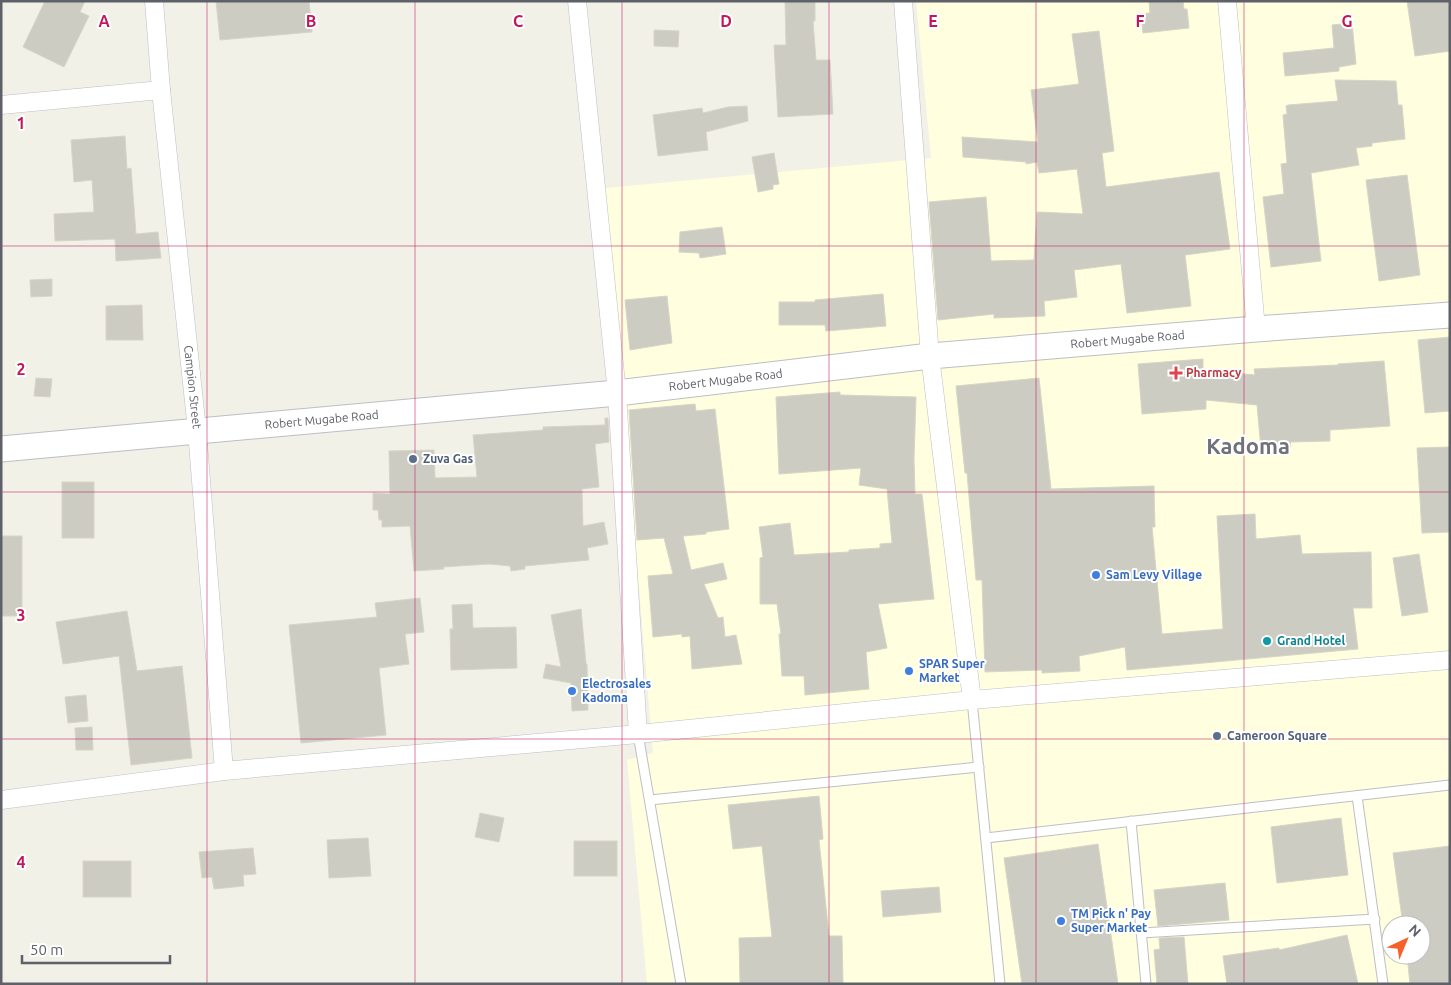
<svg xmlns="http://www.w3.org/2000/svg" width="1451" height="985" font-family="Ubuntu,sans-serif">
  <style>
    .commercial { fill: #fffede; fill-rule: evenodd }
    .building { fill: #ccccc3; stroke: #d7d5c5 }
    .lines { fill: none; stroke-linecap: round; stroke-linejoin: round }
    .lane-casing { stroke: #bebfc6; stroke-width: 11 }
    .street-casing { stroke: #bebfc6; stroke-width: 19 }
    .secondary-casing { stroke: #bcbec5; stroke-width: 27 }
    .lane { stroke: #fff; stroke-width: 9 }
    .street { stroke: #fff; stroke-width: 18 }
    .secondary { stroke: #fff; stroke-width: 25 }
    .grid { fill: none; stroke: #c2185b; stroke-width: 1; stroke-opacity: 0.55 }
    .health-dot { fill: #e0444e; stroke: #fff; stroke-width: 2 }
    .service-dot { fill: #5c6f8a; stroke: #fff; stroke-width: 2 }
    .shop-dot { fill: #3f7fe0; stroke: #fff; stroke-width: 2 }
    .culture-dot { fill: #0f9aa8; stroke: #fff; stroke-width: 2 }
    .labels { text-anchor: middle; stroke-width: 4; stroke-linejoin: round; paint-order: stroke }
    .street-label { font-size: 12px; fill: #5e6168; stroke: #fff }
    .health-label { font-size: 12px; font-weight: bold; fill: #be3a42; stroke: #fff; text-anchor: start }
    .service-label { font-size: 12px; font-weight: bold; fill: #4e5e75; stroke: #fff; text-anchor: start }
    .shop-label { font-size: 12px; font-weight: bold; fill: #366cbe; stroke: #fff; text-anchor: start }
    .culture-label { font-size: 12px; font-weight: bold; fill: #0d838f; stroke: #fff; text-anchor: start }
    .town-label { font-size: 22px; font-weight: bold; fill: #6f727a; stroke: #fff }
    .grid-label { font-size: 16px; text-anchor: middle; font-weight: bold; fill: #c2185b; stroke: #fff; stroke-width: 4; stroke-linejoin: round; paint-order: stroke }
  </style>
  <rect width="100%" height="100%" fill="#f1f1e7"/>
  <path class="commercial" d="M916 1H1450V984H647L627 760 653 753 605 188 931 158ZM1391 925H1421V955H1391Z"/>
  <g class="building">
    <path d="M45 1H85L80 12 89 16 64 67 23 47Z"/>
    <path d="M216 1H309L312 32 220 40Z"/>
    <path d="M785 1H815V21H813L816 60H830L833 114 778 117 774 45H786Z"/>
    <path d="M1149 1H1183L1184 9H1187L1189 28 1143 33 1141 14 1150 13Z"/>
    <path d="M1407 1H1450V51L1415 56Z"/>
    <path d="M1352 23 1356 64 1339 67V71L1285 76 1283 53 1334 48 1332 25Z"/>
    <path d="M654 30 679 31 678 47 654 46Z"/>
    <path d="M1099 31 1114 151 1102 153 1106 187 1219 172 1230 249 1185 255 1191 306 1127 313 1121 264 1074 270 1077 297 1044 301 1045 316 994 318V314L938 320 929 202 986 197 991 261 1034 260 1037 212 1083 214 1077 169 1039 173 1037 162 1026 164V162L963 157 962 137 1038 142 1031 90 1079 84 1072 34Z"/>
    <path d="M1335 80 1396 81 1398 105H1402L1405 139 1372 143V146L1356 148 1359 165 1311 173 1321 261 1271 267 1263 197 1284 194 1281 164 1287 163 1283 115 1287 114 1286 106 1288 105 1338 101Z"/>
    <path d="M747 106 748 121 706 132 708 150 658 156 653 115 702 108 703 113 728 107Z"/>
    <path d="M125 136 127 169 131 168 136 234 158 232 161 258 116 261 115 239 55 241 54 214 94 212 92 180 74 182 71 140Z"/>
    <path d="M774 153 779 184 773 185V189L758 192 752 157Z"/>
    <path d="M1407 175 1420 275 1379 281 1366 180Z"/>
    <path d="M722 227 726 254 700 258 699 253 679 252 680 232Z"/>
    <path d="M52 279V296L31 297 30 280Z"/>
    <path d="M883 294 886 326 826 331 825 325H779V302H815V300Z"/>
    <path d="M667 296 672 343 630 350 625 300Z"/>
    <path d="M142 305 143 340H106V306Z"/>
    <path d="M1450 337V411L1425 413 1418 340Z"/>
    <path d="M1203 359V370L1255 375 1254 369 1338 365V364L1384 361 1390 426 1330 430V441L1290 442 1291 447 1261 449 1257 405 1206 400V409L1142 414 1138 364Z"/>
    <path d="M36 378 52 379 50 397 34 396Z"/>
    <path d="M1039 378 1051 489 1154 486 1155 527H1152L1162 634 1223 629 1217 516 1255 514 1256 539 1300 535 1302 554 1371 552 1372 608H1353L1358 649 1127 670 1125 647 1079 656 1080 671 1042 673V670L985 672 982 580H976L967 473H965L956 386Z"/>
    <path d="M840 392V395L916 397 914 459 915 494H922L934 599 878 604 887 648 866 652 869 689 805 695 804 676H782L779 634H781L777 604H760V558L763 557 759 527 790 523 794 555 849 552V550L880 548V544L892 543 887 489 859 485 861 468 779 474 776 397Z"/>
    <path d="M695 404 696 411 715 409 729 529 706 532V534L683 536 691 570 723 563 727 579 704 584 718 618 723 617 725 637 736 635 742 664 692 669 690 636 682 637V634L653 637 648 576 673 574 664 538 637 540 629 410Z"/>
    <path d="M605 418H608L609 442 595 444 599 487 582 489 583 526 604 522 608 544 587 548 589 560 525 566V569L511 571 510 566 489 564 443 567 444 569 414 571 410 526 382 527V520H379L378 510H373V493L390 494 389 451 434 450 435 478 477 477 473 435 543 430V427L605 425Z"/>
    <path d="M1450 447V532L1422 533 1417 448Z"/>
    <rect x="62" y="482" width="32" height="56"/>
    <rect x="1" y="536" width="21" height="80"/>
    <path d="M1419 554 1428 612 1402 616 1393 558Z"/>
    <path d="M420 598 424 632 405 634 409 664 379 668 386 735 301 743 289 625 377 617 375 603Z"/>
    <path d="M472 604 473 628 516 627 517 668 451 670 450 629H453L452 605Z"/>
    <path d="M581 609 586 664H587L588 710 572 711 571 683 543 678 546 664 561 667 551 615Z"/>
    <path d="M127 611 137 671 182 666 192 758 131 765 119 656 63 664 56 622Z"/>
    <path d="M86 695 88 721 68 723 65 697Z"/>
    <path d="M92 727 93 750H76L75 728Z"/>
    <path d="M819 796 823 839 819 840 829 936H842L843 984H740L739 938 772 937 762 846 733 849 728 805Z"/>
    <path d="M480 813 504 818 499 842 475 837Z"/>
    <path d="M1341 818 1348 875 1277 883 1271 827Z"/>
    <path d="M368 838 371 876 329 878 327 840Z"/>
    <rect x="574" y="841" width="43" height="35"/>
    <path d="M1098 844 1118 984H1022L1004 858Z"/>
    <path d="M1450 846V984H1410L1407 955H1421V925H1403L1393 853Z"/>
    <path d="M253 848 256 874 243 875 244 886 214 889 212 877 202 878 199 852Z"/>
    <rect x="83" y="861" width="48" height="36"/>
    <path d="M1225 883 1229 920 1158 926 1154 890Z"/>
    <path d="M939 887 941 912 883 917 881 891Z"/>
    <path d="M1347 935 1358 984H1227L1223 956 1279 948V950Z"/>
    <path d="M1184 937 1188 984H1157L1154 950 1160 949 1159 938Z"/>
  </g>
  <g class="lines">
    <defs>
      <g id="lane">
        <path d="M972 700 1000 984"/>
        <path d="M638 734 681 984"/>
        <path d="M1357 796 1383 984"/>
        <path d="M650 800 979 767"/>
        <path d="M1131 821 1146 984"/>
        <path d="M986 838 1450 785"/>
        <path d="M1141 933 1375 919"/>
      </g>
      <g id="street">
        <path id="s1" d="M154 1 161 90 197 430 224 771"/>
        <path d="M577 1 617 393 638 734"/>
        <path d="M903 1 930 356 972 700"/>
        <path d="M1227 1 1256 329"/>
        <path d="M1 105 161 90"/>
        <path d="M1 800 224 771 638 734 972 700 1450 660"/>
      </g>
      <g id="secondary">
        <path id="s2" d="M1 449 617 393 930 356 1256 329 1450 315"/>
      </g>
    </defs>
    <use href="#lane" class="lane-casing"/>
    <use href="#street" class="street-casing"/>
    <use href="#secondary" class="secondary-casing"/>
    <use href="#lane" class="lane"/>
    <use href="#street" class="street"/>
    <use href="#secondary" class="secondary"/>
  </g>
  <path class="grid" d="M207 1V984M415 1V984M622 1V984M829 1V984M1036 1V984M1244 1V984M1 246H1450M1 492H1450M1 739H1450"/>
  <path class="health-dot" d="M1173.5 365.5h5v5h5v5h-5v5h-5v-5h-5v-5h5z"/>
  <g class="service-dot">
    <circle cx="413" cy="459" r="5"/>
    <circle cx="1217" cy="736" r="5"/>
  </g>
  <g class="shop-dot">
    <circle cx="1096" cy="575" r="5"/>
    <circle cx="909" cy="671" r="5"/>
    <circle cx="572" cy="691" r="5"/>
    <circle cx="1061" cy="921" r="5"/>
  </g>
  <circle class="culture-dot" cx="1267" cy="641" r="5"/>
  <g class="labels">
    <g class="street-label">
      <text dy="4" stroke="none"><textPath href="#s2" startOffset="1132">Robert Mugabe Road</textPath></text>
      <text dy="4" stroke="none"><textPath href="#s2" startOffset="728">Robert Mugabe Road</textPath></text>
      <text dy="4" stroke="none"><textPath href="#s1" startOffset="388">Campion Street</textPath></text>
      <text dy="4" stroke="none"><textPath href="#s2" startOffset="322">Robert Mugabe Road</textPath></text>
    </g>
    <g class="health-label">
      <text x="1186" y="377">Pharmacy</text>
    </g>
    <g class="service-label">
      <text x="423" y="463">Zuva Gas</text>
      <text x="1227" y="740">Cameroon Square</text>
    </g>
    <g class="shop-label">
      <text x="1106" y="579">Sam Levy Village</text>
      <text x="919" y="668">SPAR Super<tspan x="919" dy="14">Market</tspan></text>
      <text x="582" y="688">Electrosales<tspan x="582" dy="14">Kadoma</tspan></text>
      <text x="1071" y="918">TM Pick n' Pay<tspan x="1071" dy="14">Super Market</tspan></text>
    </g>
    <g class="culture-label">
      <text x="1277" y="645">Grand Hotel</text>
    </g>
    <g class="town-label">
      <text x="1248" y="454">Kadoma</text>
    </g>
  </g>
  <g class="grid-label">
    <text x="104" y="27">A</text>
    <text x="311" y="27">B</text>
    <text x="518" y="27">C</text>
    <text x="726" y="27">D</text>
    <text x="933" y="27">E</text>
    <text x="1140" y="27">F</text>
    <text x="1347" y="27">G</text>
    <text x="21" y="129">1</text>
    <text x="21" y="375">2</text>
    <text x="21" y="621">3</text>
    <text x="21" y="868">4</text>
  </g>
  <rect width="1451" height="985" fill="none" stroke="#5e6168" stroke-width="5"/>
  <g transform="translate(1406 940) rotate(44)"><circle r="24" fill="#ffffff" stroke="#bfc0c3"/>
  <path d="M0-4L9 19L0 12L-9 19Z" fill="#f56129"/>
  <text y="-8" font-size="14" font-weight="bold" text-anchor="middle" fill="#5e6168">N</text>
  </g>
  <path d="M22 955v8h148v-8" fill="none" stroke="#5e6168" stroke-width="2.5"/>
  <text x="30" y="955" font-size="15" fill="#5e6168" stroke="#ffffff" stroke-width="4" paint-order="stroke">50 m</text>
</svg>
